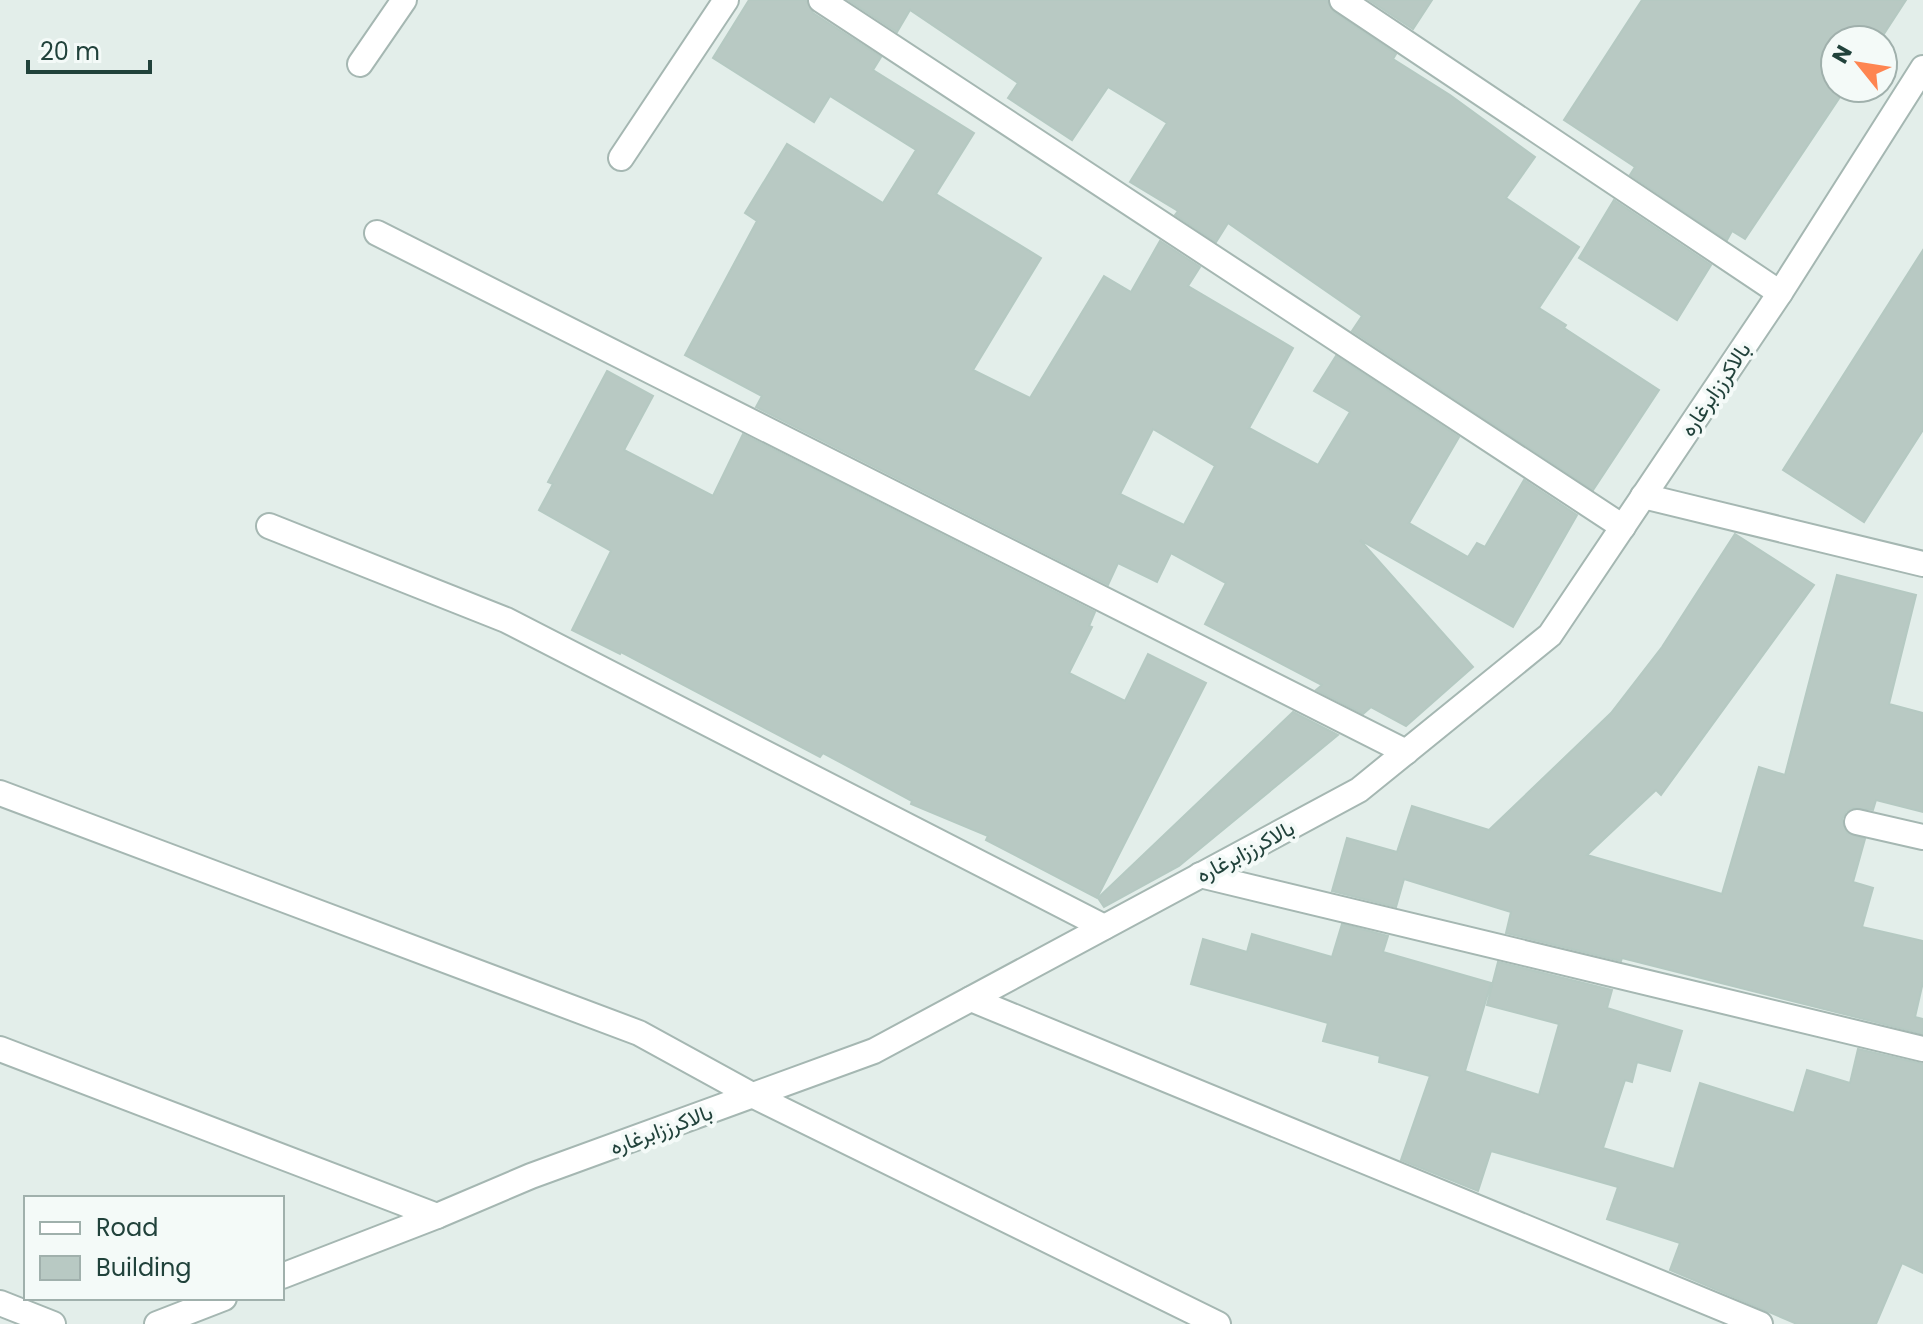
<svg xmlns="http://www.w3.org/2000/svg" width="1923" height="1324" font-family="Poppins,Vazirmatn,sans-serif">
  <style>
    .building { fill: #b8c9c3; stroke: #b5c9c2; stroke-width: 2; fill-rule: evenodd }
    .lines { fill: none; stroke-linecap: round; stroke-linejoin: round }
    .minor-casing { stroke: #a5b7b2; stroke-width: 28 }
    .tertiary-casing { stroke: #a5b7b2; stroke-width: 28 }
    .minor { stroke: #fff; stroke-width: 24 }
    .tertiary { stroke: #fff; stroke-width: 24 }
    .labels { text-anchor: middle; stroke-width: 8; stroke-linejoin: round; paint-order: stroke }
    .street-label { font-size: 22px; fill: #21423b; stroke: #f4faf8 }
  </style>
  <rect width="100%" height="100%" fill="#e3eeea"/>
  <g class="building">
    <path d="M749 0H806L813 13 881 57 873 70 974 133 936 194 1041 258 973 370 1030 398 1104 276 1131 292 1160 241 1200 267 1188 286 1293 348 1249 428 1318 465 1350 412 1314 391 1336 356 1459 437 1409 523 1468 557 1477 543 1485 547 1524 480 1577 515 1513 627 1360 540 1473 667 1406 726 1371 707 1363 714 1316 690 1322 685 1205 624 1226 583 1171 553 1157 582 1118 563 1108 585 756 407 762 396 685 355 757 221 745 213 787 144 883 203 916 150 830 96 814 122 713 58ZM1153 429 1215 466 1184 525 1120 494Z"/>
    <path d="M848 0H1327L1334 12 1396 54 1393 59 1450 95 1535 157 1506 198 1579 247 1539 308 1566 325 1564 328 1659 390 1593 490 1352 331 1362 316 1228 223 1216 242 1175 215 1178 211 1130 182 1167 123 1108 87 1072 140 1008 98 1018 83 910 10 897 32Z"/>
    <path d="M1369 0H1432L1413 29Z"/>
    <path d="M1642 0H1906L1880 40H1835V88H1846L1745 239 1732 231 1727 240 1630 175 1635 167 1564 120Z"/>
    <path d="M1614 200 1711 265 1677 320 1579 258Z"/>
    <path d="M1923 250V430L1864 522 1783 470Z"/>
    <path d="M607 371 653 396 624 450 713 496 743 434 1095 612 1089 626 1092 627 1069 673 1125 701 1148 654 1206 683 1097 898 986 840 988 836 911 804 912 801 823 753 820 757 621 652 620 654 572 630 611 551 539 510 553 484 548 482Z"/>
    <path d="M1735 534 1814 585 1661 795 1656 790 1587 855 1722 894 1759 767 1785 775 1837 575 1916 595 1889 704 1923 713V812L1876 800 1873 810 1853 808 1846 812 1842 819 1847 833 1865 839 1853 882 1873 888 1862 927 1923 941V982L1915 1017 1923 1019V1034L1622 958 1621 961 1506 933 1511 912 1404 879 1396 907 1332 891 1347 838 1397 852 1412 806 1489 830 1611 713 1662 647Z"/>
    <path d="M1293 712 1338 735 1179 866 1104 907 1098 898Z"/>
    <path d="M1342 924 1388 936 1383 952 1491 983 1465 1071 1539 1095 1559 1024 1487 1005 1498 962 1612 990 1607 1008 1682 1031 1670 1071 1637 1062 1632 1082 1625 1080 1603 1148 1674 1169 1700 1083 1794 1113 1807 1070 1850 1083 1858 1049 1923 1064V1273L1902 1263 1876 1324H1797L1670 1270 1680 1243 1607 1219 1618 1187 1491 1151 1478 1191 1401 1160 1430 1076 1379 1062 1380 1056 1323 1041 1328 1023 1191 984 1203 939 1247 952 1252 934 1332 957Z"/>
  </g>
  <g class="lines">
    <defs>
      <g id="minor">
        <path d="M821 0 1623 527"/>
        <path d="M1342 0 1780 293"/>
        <path d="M360 64 404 0"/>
        <path d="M621 158 726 0"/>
        <path d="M377 233 1406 752"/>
        <path d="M1643 496 1923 564"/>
        <path d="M269 526 506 620 1104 927"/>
        <path d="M0 793 639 1033 752 1095 1218 1324"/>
        <path d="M1857 822 1923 837"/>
        <path d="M1200 875 1923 1049"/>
        <path d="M971 999 1760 1324"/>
        <path d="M0 1049 437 1216"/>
        <path d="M0 1303 53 1324"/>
      </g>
      <g id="tertiary">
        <path d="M282 1276 437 1216 531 1176 874 1051 1359 790 1550 635 1780 293 1923 68"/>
        <path d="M157 1324 224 1298"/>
      </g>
    </defs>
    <use href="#minor" class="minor-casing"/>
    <use href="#tertiary" class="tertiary-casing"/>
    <use href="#minor" class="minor"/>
    <use href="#tertiary" class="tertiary"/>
  </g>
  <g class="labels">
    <g class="street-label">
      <text transform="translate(1715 389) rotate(-56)" y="8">بالاکرززابرغاره</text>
      <text transform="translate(1245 851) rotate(-28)" y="8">بالاکرززابرغاره</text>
      <text transform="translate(661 1129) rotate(-20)" y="8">بالاکرززابرغاره</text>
    </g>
  </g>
  <rect x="24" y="1196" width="260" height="104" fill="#f4faf8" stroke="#a0b0ac" stroke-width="2"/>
  <rect x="40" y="1222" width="40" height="12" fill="#ffffff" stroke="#a0b0ac" stroke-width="2"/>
  <text x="96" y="1236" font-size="24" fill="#21423b">Road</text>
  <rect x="40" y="1256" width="40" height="24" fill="#b8c9c3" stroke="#a0b0ac" stroke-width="2"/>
  <text x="96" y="1276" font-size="24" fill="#21423b">Building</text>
  <g transform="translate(1859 64) rotate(300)"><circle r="38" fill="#f4faf8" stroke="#a0b0ac" stroke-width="2"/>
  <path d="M0-6L14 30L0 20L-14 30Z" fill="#fe8551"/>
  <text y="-12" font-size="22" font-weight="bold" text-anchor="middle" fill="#21423b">N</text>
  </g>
  <path d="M28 60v12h122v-12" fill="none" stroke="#21423b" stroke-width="4"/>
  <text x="40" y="60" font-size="24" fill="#21423b" stroke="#f4faf8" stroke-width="6" paint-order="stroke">20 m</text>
</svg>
